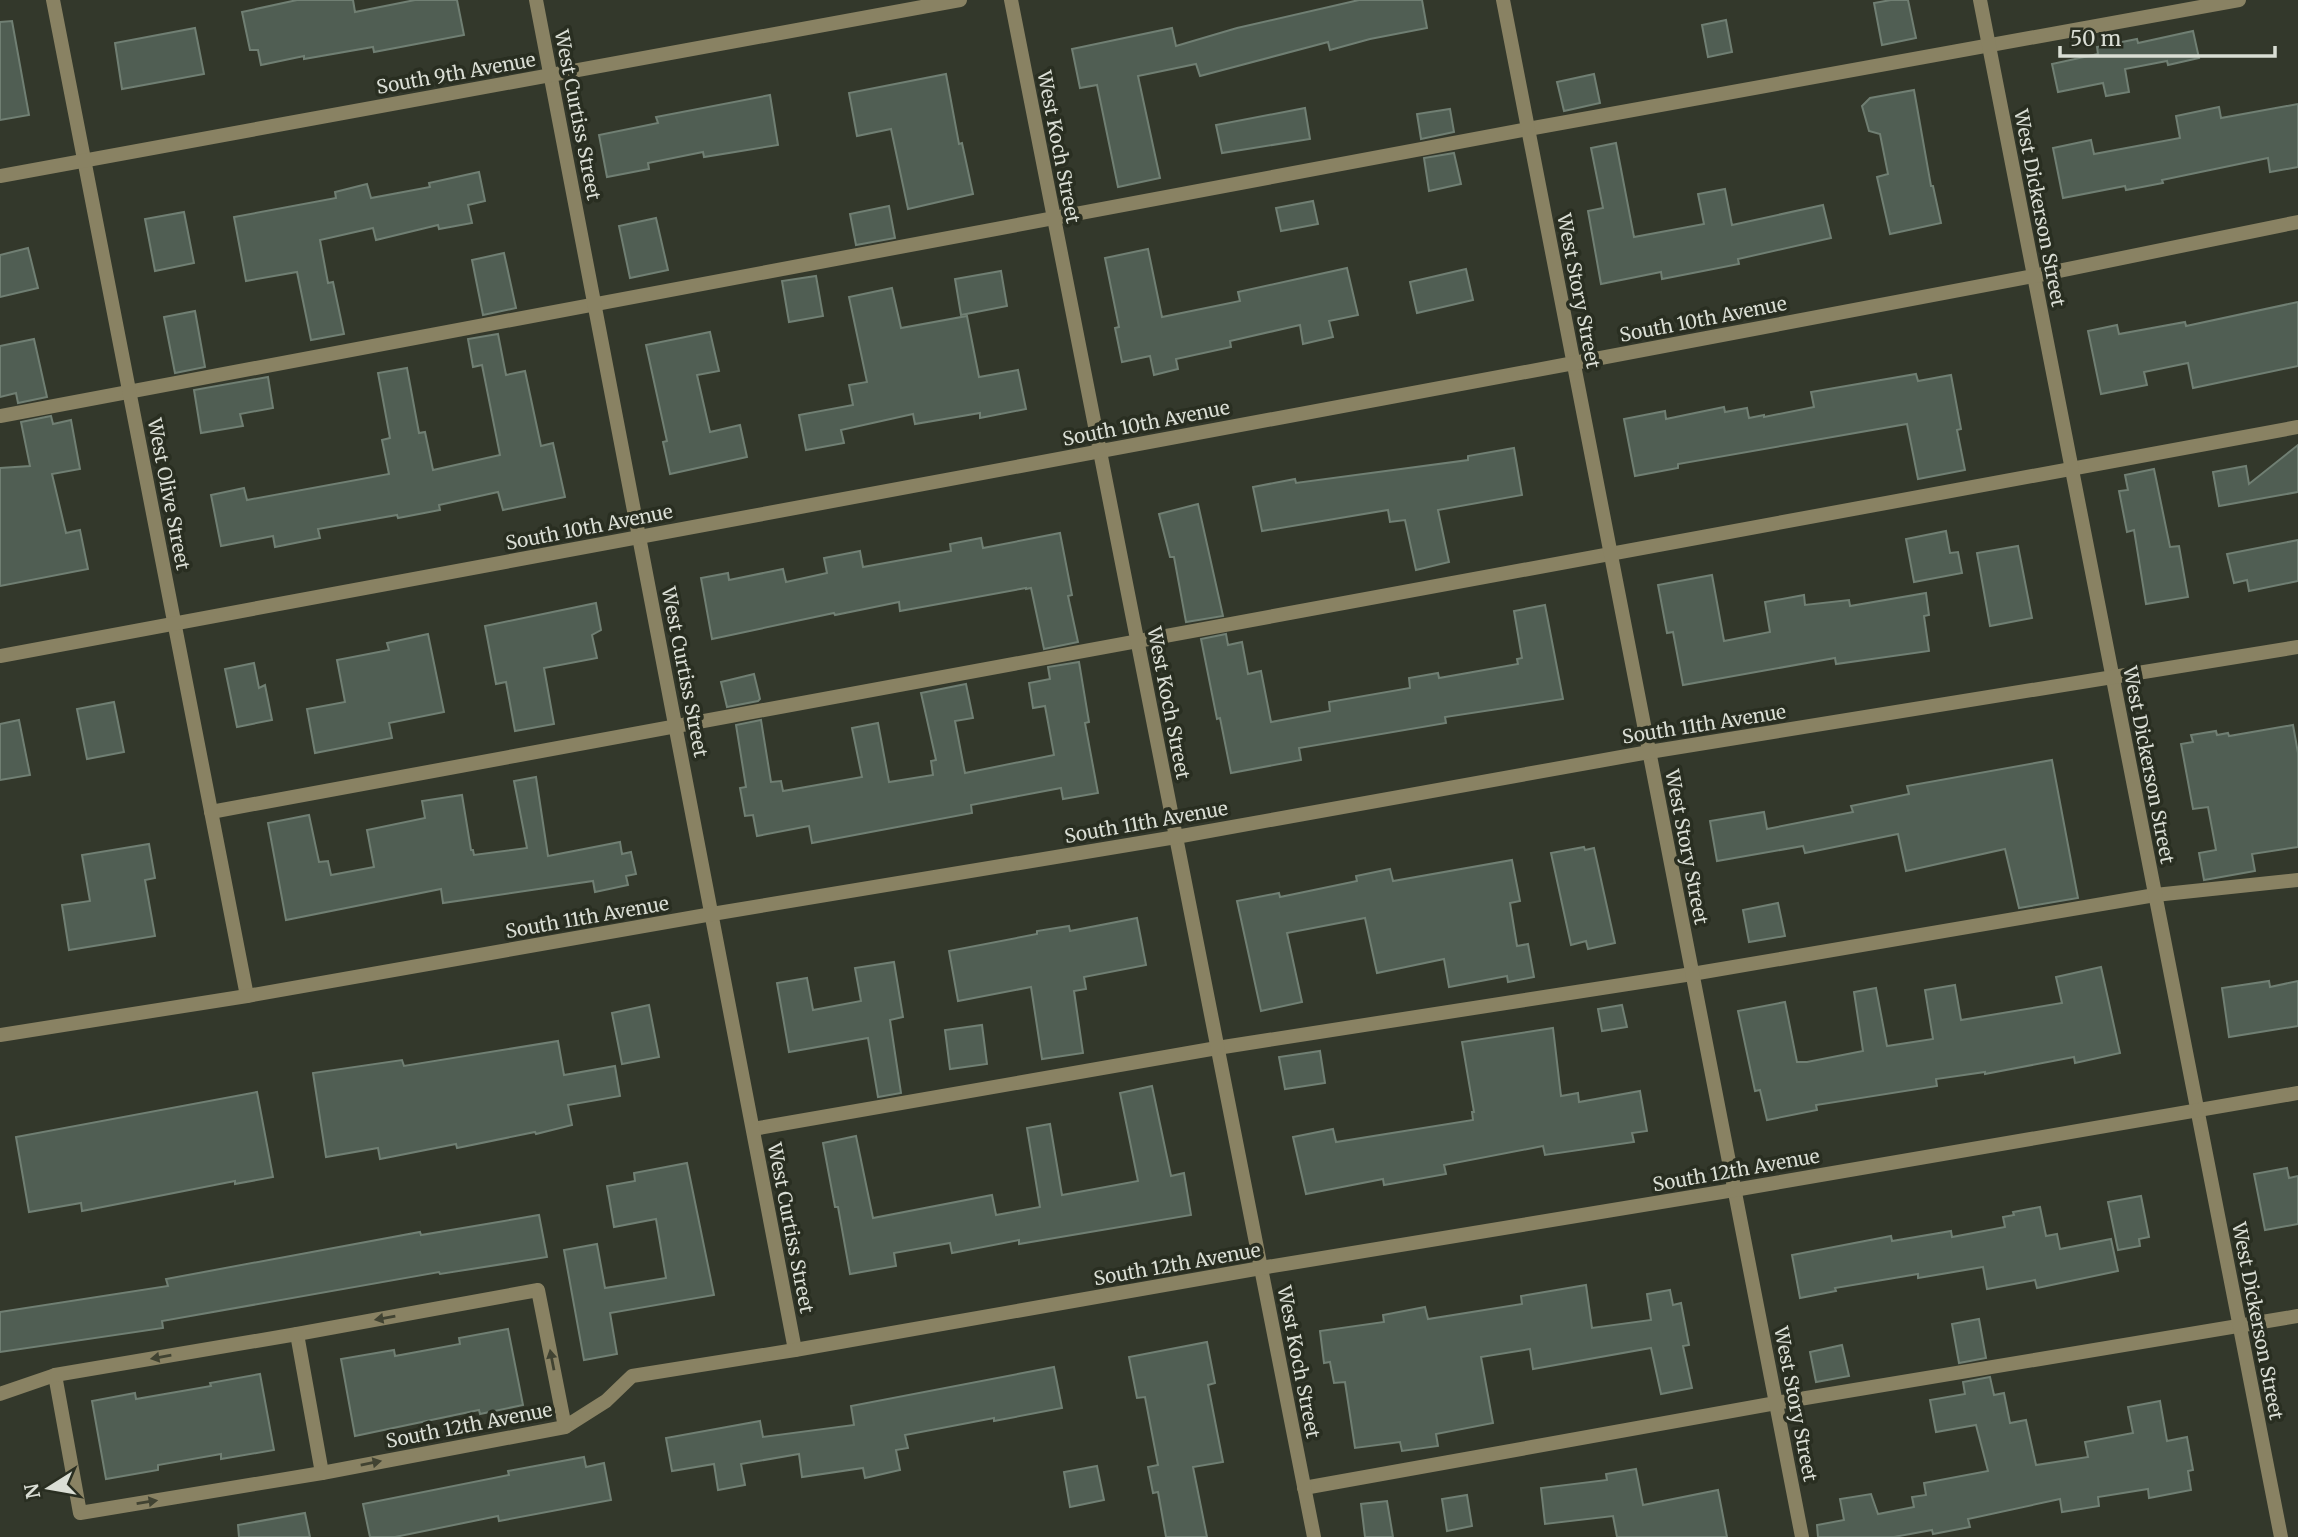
<svg xmlns="http://www.w3.org/2000/svg" width="2298" height="1537" font-family="Merriweather,serif">
  <style>
    .building { fill: #505e53; stroke: #707f73; stroke-width: 2 }
    .lines { fill: none; stroke-linecap: round; stroke-linejoin: round }
    .service { stroke: #898263; stroke-width: 14 }
    .minor { stroke: #898263; stroke-width: 14 }
    .tertiary { stroke: #898263; stroke-width: 14 }
    .oneway { fill: #414332 }
    .labels { text-anchor: middle; stroke-width: 7; stroke-linejoin: round; paint-order: stroke }
    .street-label { font-size: 19px; fill: #daded5; stroke: #292e21 }
  </style>
  <rect width="100%" height="100%" fill="#33382b"/>
  <g class="building">
    <path d="M297 0H353L355 12 415 0H457L464 35 374 52 373 47 304 59V56L261 65 258 50H250L242 12Z"/>
    <path d="M1359 0H1422L1427 28 1370 39 1330 50 1328 42 1200 76 1196 64 1138 76 1160 178 1118 187 1097 85 1080 88 1072 49 1172 28 1176 46 1237 28Z"/>
    <path d="M1891 0H1908L1916 38 1882 45 1874 3Z"/>
    <path d="M1726 20 1732 52 1708 57 1702 25Z"/>
    <path d="M12 21 29 115 0 120V22Z"/>
    <path d="M195 28 204 74 122 89 115 43Z"/>
    <path d="M2193 31 2199 58 2168 65 2167 61 2125 69 2129 92 2106 96 2103 83 2058 92 2052 64 2098 54 2097 47 2137 39 2138 43Z"/>
    <path d="M946 74 959 144 962 143 973 194 908 209 891 129 857 136 849 93Z"/>
    <path d="M1594 74 1600 103 1564 111 1557 82Z"/>
    <path d="M1914 90 1931 186H1933L1941 223 1890 234 1877 177 1888 174 1880 134 1869 131 1862 106 1870 98Z"/>
    <path d="M770 95 778 145 704 157 703 152 648 163 649 169 607 177 599 135 658 123 656 117Z"/>
    <path d="M2298 104V167L2270 172 2268 158 2162 180 2163 183 2126 190 2125 186 2063 198 2053 148 2091 140 2094 154 2180 138 2176 116 2219 107 2221 118Z"/>
    <path d="M1305 108 1310 139 1222 153 1216 125Z"/>
    <path d="M1450 109 1454 132 1421 139 1417 114Z"/>
    <path d="M1616 143 1634 237 1704 224 1698 194 1725 189 1732 225 1823 205 1831 238 1738 259 1739 264 1662 279 1661 272 1601 284 1588 211 1603 208 1591 148Z"/>
    <path d="M1454 153 1461 184 1429 191 1424 158Z"/>
    <path d="M479 172 485 201 468 205 472 223 439 229 438 225 376 240 373 228 320 240 328 283 333 282 344 334 311 340 297 272 246 281 234 217 336 198 335 192 367 184 371 198 430 187 429 183Z"/>
    <path d="M1313 201 1318 224 1281 231 1276 208Z"/>
    <path d="M889 206 895 238 856 245 850 214Z"/>
    <path d="M184 212 194 263 155 271 145 219Z"/>
    <path d="M656 218 668 270 630 278 619 226Z"/>
    <path d="M28 248 38 288 0 297V255Z"/>
    <path d="M1148 249 1162 317 1240 301 1238 292 1347 268 1358 315 1329 321 1333 337 1303 344 1300 325 1230 341 1231 347 1176 359 1178 369 1154 375 1150 356 1122 362 1115 328 1119 327 1105 258Z"/>
    <path d="M504 253 516 308 483 315 472 260Z"/>
    <path d="M1466 269 1473 300 1417 313 1410 282Z"/>
    <path d="M1001 271 1007 306 961 315 955 279Z"/>
    <path d="M816 276 823 316 789 322 782 281Z"/>
    <path d="M892 288 901 328 967 316 979 377 1018 370 1026 409 980 418V413L915 424 913 414 841 430 844 443 806 450 799 415 853 405 849 385 867 382 849 297Z"/>
    <path d="M2298 302V366L2193 388 2188 363 2144 372 2147 385 2101 394 2088 331 2117 325 2119 334 2185 322 2186 326Z"/>
    <path d="M195 311 205 367 175 373 164 317Z"/>
    <path d="M710 332 719 371 697 375 710 432 740 425 747 457 670 474 663 442 667 441 646 345Z"/>
    <path d="M498 334 506 375 525 371 541 446 553 443 565 497 503 510 498 492 439 505 440 510 398 518 397 515 318 529 320 538 275 547 273 536 221 546 211 495 244 488 247 500 389 474 382 440 390 438 378 373 407 368 419 433 425 432 433 470 500 455 482 365 473 367 468 339Z"/>
    <path d="M34 339 47 397 18 403 16 393 0 397V346Z"/>
    <path d="M1916 374 1918 381 1951 375 1961 429 1957 430 1965 470 1918 479 1907 424 1678 464V468L1635 476 1624 419 1665 411 1666 419 1724 407 1725 412 1747 408 1749 418 1764 415V417L1814 407 1811 392Z"/>
    <path d="M268 377 273 408 240 414 243 426 201 433 194 390Z"/>
    <path d="M51 416 53 424 71 420 80 469 52 474 66 533 80 530 88 569 0 586V468L30 466 21 422Z"/>
    <path d="M2298 445V492L2219 506 2213 472 2246 466 2249 484Z"/>
    <path d="M1514 448 1522 495 1438 510 1449 562 1416 570 1405 520 1390 522 1388 510 1262 531 1253 487 1295 479 1296 483 1468 460V456Z"/>
    <path d="M2154 469 2170 547 2179 546 2188 597 2146 604 2134 530 2127 532 2119 491 2128 490 2125 475Z"/>
    <path d="M1198 504 1223 616 1186 622 1174 557H1170L1159 514Z"/>
    <path d="M1946 531 1950 553 1958 552 1962 573 1914 582 1906 539Z"/>
    <path d="M1060 533 1072 595 1068 596 1078 642 1044 649 1031 588 1026 589V588L900 611 899 602 835 615 834 613 712 639 701 578 728 573 729 580 783 569 786 582 827 573 824 558 860 551 863 567 951 551 950 544 981 538 983 548Z"/>
    <path d="M2298 540V581L2249 591 2247 580 2234 583 2227 554Z"/>
    <path d="M2018 546 2032 618 1990 626 1977 553Z"/>
    <path d="M1712 575 1724 641 1770 632 1765 602 1804 595 1805 605 1849 600 1850 606 1926 593 1929 615 1924 616 1929 651 1836 664 1835 658 1683 685 1673 632 1667 633 1658 585Z"/>
    <path d="M596 603 601 630 592 635 597 658 544 668 554 724 515 731 506 682 496 684 485 626Z"/>
    <path d="M1545 605 1563 699 1445 717 1446 723 1299 748 1301 760 1231 773 1220 718 1217 719 1201 639 1226 634 1228 645 1242 642 1248 674 1261 671 1271 722 1330 711 1329 702 1410 688 1409 678 1438 673 1439 678 1518 664 1517 659 1522 658 1514 611Z"/>
    <path d="M428 634 444 712 389 723 392 738 315 753 307 709 345 702 337 660 389 650 387 643Z"/>
    <path d="M1079 662 1089 722 1085 723 1098 793 1063 799 1061 788 971 805 972 813 812 843 809 826 757 836 753 815 745 816 740 788 746 787 736 725 761 720 771 782 781 781 783 791 862 777 852 728 878 723 889 782 933 775 931 761 936 760 921 693 966 684 973 718 955 721 965 773 1054 755 1045 706 1033 708 1029 683 1050 679 1048 667Z"/>
    <path d="M254 663 259 688 265 685 272 720 237 727 225 669Z"/>
    <path d="M754 674 760 699 758 701 727 707 721 682Z"/>
    <path d="M114 702 124 752 87 759 77 709Z"/>
    <path d="M19 720 30 775 0 780V724Z"/>
    <path d="M2293 725 2298 753V847L2252 854 2255 871 2204 880 2199 853 2216 850 2208 807 2193 809 2181 744 2193 742 2191 735 2216 731 2217 735 2228 733 2229 736Z"/>
    <path d="M2052 760 2078 898 2019 908 2005 849 1906 871 1898 834 1805 853 1803 846 1717 861 1710 821 1764 812 1767 829 1853 812 1851 806 1909 794 1907 786Z"/>
    <path d="M536 777 548 856 620 842 622 854 631 852 636 874 626 876 628 885 595 892 593 881 443 903 441 889 286 920 268 823 309 815 319 862 328 861 331 875 374 867 367 830 425 818 422 801 462 795 471 850H473L474 855 527 848 514 781Z"/>
    <path d="M149 844 155 878 145 880 155 936 69 950 62 905 90 901 82 855Z"/>
    <path d="M1584 847 1585 850 1594 848 1615 943 1588 949 1586 941 1571 945 1551 853Z"/>
    <path d="M1512 860 1520 901 1510 903 1517 946 1528 944 1534 977 1508 982 1507 976 1449 987 1444 959 1377 973 1365 918 1287 933 1302 1002 1261 1011 1237 901 1279 893 1280 897 1357 881 1356 876 1390 869 1393 881Z"/>
    <path d="M1778 903 1785 936 1749 942 1743 910Z"/>
    <path d="M1137 918 1146 965 1084 977 1086 989 1074 991 1083 1053 1042 1059 1031 987 958 1001 949 951 1037 934V931L1069 926 1070 931Z"/>
    <path d="M894 962 903 1017 890 1020 901 1093 878 1097 868 1038 789 1052 777 983 807 978 813 1010 861 1001 855 968Z"/>
    <path d="M2101 967 2120 1053 2075 1063 2074 1057 1985 1074V1072L1936 1079 1937 1086 1816 1105 1817 1110 1767 1120 1760 1090 1755 1091 1738 1011 1785 1002 1797 1062H1807L1863 1051 1854 992 1876 988 1887 1046 1933 1039 1925 990 1955 985 1961 1020 2062 1003 2056 977Z"/>
    <path d="M2269 981 2270 987 2298 981V1026L2229 1037 2222 988Z"/>
    <path d="M649 1005 659 1057 622 1064 612 1013Z"/>
    <path d="M1622 1005 1627 1027 1602 1031 1598 1009Z"/>
    <path d="M982 1025 987 1064 950 1069 945 1030Z"/>
    <path d="M1553 1028 1561 1096 1578 1093 1579 1102 1640 1091 1647 1131 1632 1133 1634 1142 1545 1155 1543 1146 1444 1165 1446 1174 1384 1185 1383 1179 1306 1194 1293 1137 1333 1129 1336 1142 1473 1120 1472 1112H1474L1462 1042Z"/>
    <path d="M558 1041 564 1075 615 1066 620 1096 568 1105 572 1125 536 1134 535 1132 457 1148 456 1144 380 1159 378 1148 326 1157 313 1073 402 1060 404 1066Z"/>
    <path d="M1320 1051 1325 1083 1285 1089 1279 1057Z"/>
    <path d="M1152 1086 1171 1176 1184 1173 1191 1215 1019 1244V1240L952 1253 950 1243 894 1253 896 1266 850 1274 838 1207H835L823 1143 856 1136 873 1218 992 1195 996 1215 1040 1207 1027 1128 1050 1124 1062 1195 1138 1181 1120 1093Z"/>
    <path d="M257 1092 273 1177 235 1184V1181L82 1211 81 1203 29 1212 16 1137Z"/>
    <path d="M687 1163 714 1295 610 1313 617 1354 584 1360 564 1250 597 1244 605 1288 666 1278 656 1219 614 1227 607 1186 635 1181 634 1173Z"/>
    <path d="M2287 1168 2289 1178 2298 1176V1224L2265 1230 2254 1174Z"/>
    <path d="M2141 1196 2149 1237 2139 1239 2140 1246 2118 1250 2108 1202Z"/>
    <path d="M2040 1207 2046 1236 2057 1234 2060 1249 2111 1239 2118 1271 2037 1288 2035 1280 1987 1289 1983 1267 1918 1278V1274L1835 1288 1836 1291 1800 1298 1792 1255 1891 1236 1892 1241 1951 1231 1952 1237 2005 1227 2003 1217 2014 1215 2013 1212Z"/>
    <path d="M539 1215 547 1257 440 1274 439 1272 162 1321 163 1328 0 1352V1312L168 1286 166 1279 420 1232 421 1235Z"/>
    <path d="M1586 1285 1592 1328 1651 1320 1647 1294 1670 1290 1673 1305 1681 1303 1689 1345 1683 1346 1692 1388 1661 1394 1651 1348 1533 1369 1530 1349 1481 1357 1493 1423 1436 1434 1438 1446 1402 1451 1400 1442 1355 1448 1345 1382 1334 1383 1330 1362 1324 1363 1320 1331 1384 1322 1383 1315 1425 1307 1428 1319 1522 1304 1521 1296Z"/>
    <path d="M1979 1319 1986 1358 1959 1363 1952 1324Z"/>
    <path d="M508 1329 523 1405 480 1414 479 1410 355 1436 341 1359 394 1350 395 1356 460 1344 459 1338Z"/>
    <path d="M1207 1342 1215 1383 1208 1385 1223 1462 1193 1467 1207 1537H1166L1158 1492 1153 1493 1148 1467 1158 1465 1145 1397 1137 1398 1129 1357Z"/>
    <path d="M1842 1345 1849 1376 1816 1382 1810 1352Z"/>
    <path d="M1054 1367 1062 1408 994 1421V1418L905 1435 908 1448 896 1450 900 1470 865 1478 863 1468 802 1477 799 1454 741 1464 745 1485 718 1490 714 1464 672 1471 666 1438 760 1421 763 1437 854 1425 851 1406Z"/>
    <path d="M260 1374 274 1450 221 1459V1454L158 1465V1470L106 1479 92 1401 135 1393 136 1399 211 1386 210 1383Z"/>
    <path d="M1990 1377 1994 1395 2004 1393 2010 1423 2026 1420 2036 1465 2088 1457 2085 1442 2133 1433 2128 1407 2160 1401 2167 1441 2187 1437 2193 1470 2188 1471 2191 1490 2149 1498 2148 1489 2098 1497 2099 1506 2062 1512 2060 1499 1968 1519 1970 1527 1933 1534 1932 1530 1894 1537H1818L1817 1525 1844 1520 1840 1499 1871 1494 1878 1514 1914 1507 1912 1497 1926 1495 1924 1483 1988 1471 1976 1425 1936 1432 1930 1400 1965 1394 1963 1382Z"/>
    <path d="M584 1457 586 1467 604 1463 611 1500 499 1521 498 1516 395 1537H370L363 1504 509 1475 508 1471Z"/>
    <path d="M1097 1466 1104 1500 1070 1507 1064 1472Z"/>
    <path d="M1636 1469 1643 1505 1718 1490 1727 1537H1617L1613 1516 1545 1524 1541 1488 1607 1480 1606 1474Z"/>
    <path d="M1467 1495 1472 1526 1447 1531 1442 1499Z"/>
    <path d="M1387 1501 1393 1537H1365L1361 1504Z"/>
    <path d="M305 1513 310 1537H239L238 1525Z"/>
  </g>
  <g class="lines">
    <g class="service">
      <path d="M0 416 1528 129 2239 0"/>
      <path d="M211 812 2298 427"/>
      <path d="M753 1129 1217 1048 1692 974 2155 895 2298 880"/>
      <path d="M1304 1488 1776 1403 2298 1316"/>
    </g>
    <g class="minor">
      <path d="M53 0 247 996"/>
      <path d="M536 0 795 1350"/>
      <path d="M1011 0 1314 1537"/>
      <path d="M1503 0 1802 1537"/>
      <path d="M1980 0 2281 1537"/>
      <path d="M0 176 960 0"/>
      <path d="M0 656 1574 363 2034 276 2298 222"/>
      <path d="M297 1334 322 1473"/>
      <path d="M55 1375 80 1513 322 1473 565 1427 606 1401 632 1376 795 1350 1261 1268 1734 1190 2298 1093"/>
      <path d="M0 1394 55 1375 297 1334 538 1290 565 1427"/>
    </g>
    <path class="tertiary" d="M0 1035 247 996 712 914 1176 837 1649 752 2298 647"/>
  </g>
  <defs><path id="oneway-solid" d="M-6-.8H1V-3.2L6.5 0L1 3.2V.8H-6Z" transform="scale(1.75)"/></defs>
  <g class="oneway">
    <use href="#oneway-solid" transform="translate(385 1318) rotate(170)"/>
    <use href="#oneway-solid" transform="translate(161 1357) rotate(170)"/>
    <use href="#oneway-solid" transform="translate(552 1360) rotate(-101)"/>
    <use href="#oneway-solid" transform="translate(371 1463) rotate(-11)"/>
    <use href="#oneway-solid" transform="translate(147 1502) rotate(-9)"/>
  </g>
  <g class="labels">
    <g class="street-label">
      <text transform="translate(456 73) rotate(-10)" y="7">South 9th Avenue</text>
      <text transform="translate(578 115) rotate(79)" y="7">West Curtiss Street</text>
      <text transform="translate(1059 147) rotate(79)" y="7">West Koch Street</text>
      <text transform="translate(2040 208) rotate(79)" y="7">West Dickerson Street</text>
      <text transform="translate(1579 291) rotate(79)" y="7">West Story Street</text>
      <text transform="translate(1703 319) rotate(-11)" y="7">South 10th Avenue</text>
      <text transform="translate(1146 423) rotate(-11)" y="7">South 10th Avenue</text>
      <text transform="translate(169 494) rotate(79)" y="7">West Olive Street</text>
      <text transform="translate(589 527) rotate(-11)" y="7">South 10th Avenue</text>
      <text transform="translate(685 672) rotate(79)" y="7">West Curtiss Street</text>
      <text transform="translate(1169 703) rotate(79)" y="7">West Koch Street</text>
      <text transform="translate(1704 724) rotate(-9)" y="7">South 11th Avenue</text>
      <text transform="translate(2149 765) rotate(79)" y="7">West Dickerson Street</text>
      <text transform="translate(1146 822) rotate(-10)" y="7">South 11th Avenue</text>
      <text transform="translate(1687 847) rotate(79)" y="7">West Story Street</text>
      <text transform="translate(587 917) rotate(-10)" y="7">South 11th Avenue</text>
      <text transform="translate(1736 1170) rotate(-10)" y="7">South 12th Avenue</text>
      <text transform="translate(791 1228) rotate(79)" y="7">West Curtiss Street</text>
      <text transform="translate(1177 1264) rotate(-10)" y="7">South 12th Avenue</text>
      <text transform="translate(2258 1321) rotate(79)" y="7">West Dickerson Street</text>
      <text transform="translate(1299 1362) rotate(79)" y="7">West Koch Street</text>
      <text transform="translate(1796 1404) rotate(79)" y="7">West Story Street</text>
      <text transform="translate(469 1425) rotate(-11)" y="7">South 12th Avenue</text>
    </g>
  </g>
  <g transform="translate(49 1488) rotate(259)" stroke="#292e21" stroke-width="5" paint-order="stroke">
  <path d="M0-5L12 26L0 18L-12 26Z" fill="#daded5"/>
  <text y="-10" font-size="19" font-weight="bold" text-anchor="middle" fill="#daded5">N</text>
  </g>
  <path d="M2060 46v10h215v-10" fill="none" stroke="#daded5" stroke-width="3.5"/>
  <text x="2070" y="46" font-size="21" fill="#daded5" stroke="#292e21" stroke-width="5" paint-order="stroke">50 m</text>
</svg>
